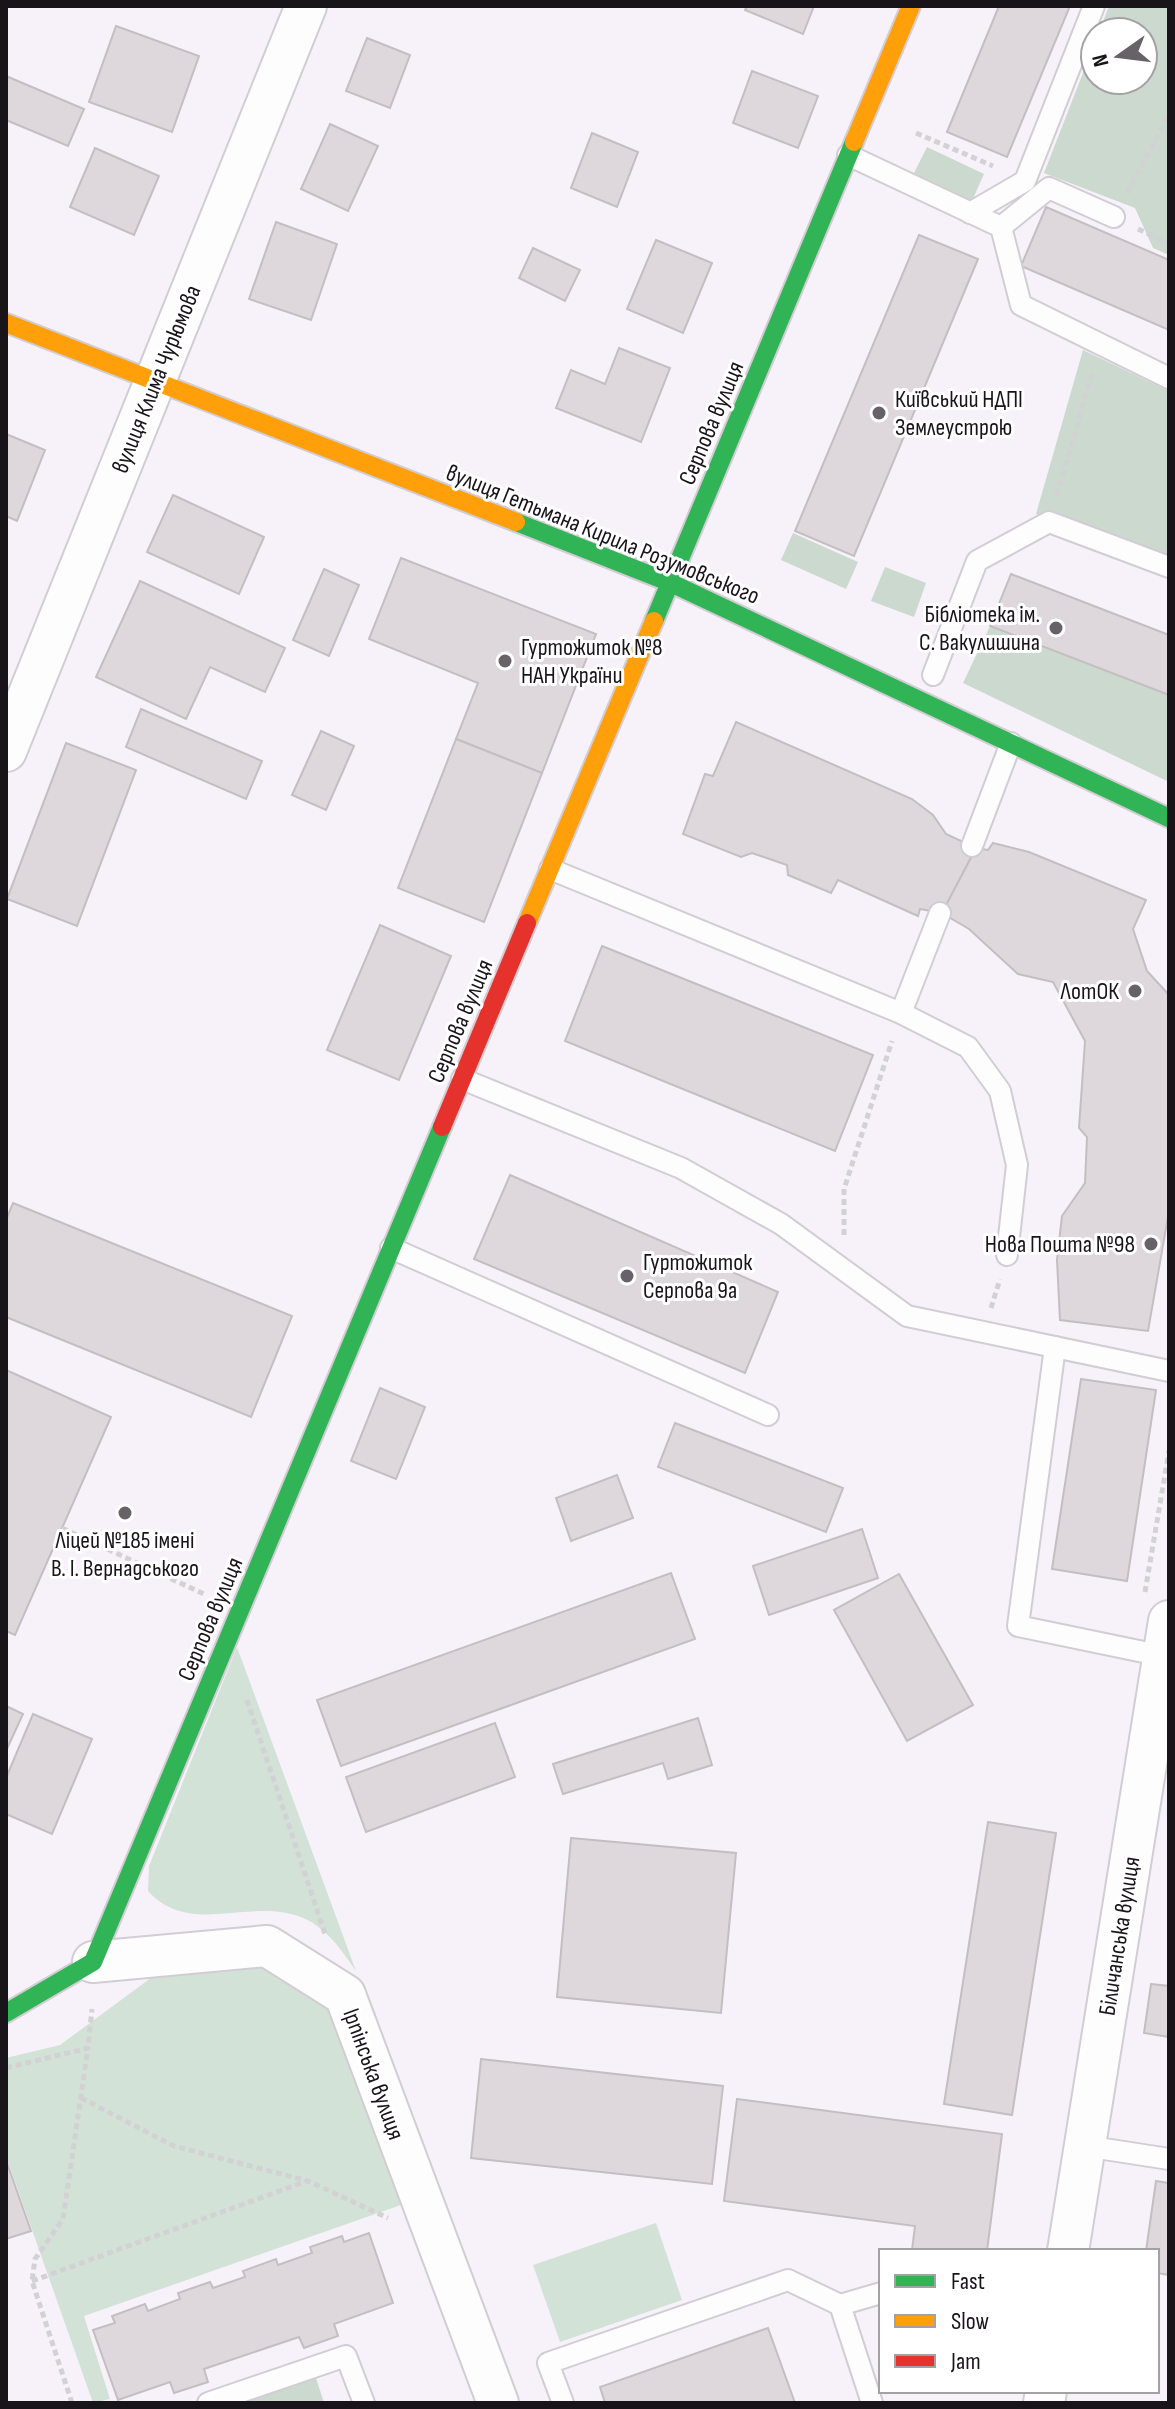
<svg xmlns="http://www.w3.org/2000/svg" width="1175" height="2409" font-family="'Sofia Sans Condensed',sans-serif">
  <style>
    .green { fill: #d3e2d7 }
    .forest { fill: #cbd9cf }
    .building { fill: #ded8dc; stroke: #c4bec1; stroke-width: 2 }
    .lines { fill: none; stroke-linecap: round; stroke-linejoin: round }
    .lane-casing { stroke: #d2cdd4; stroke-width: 24 }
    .street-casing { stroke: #d2cdd4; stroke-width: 44 }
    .fast-casing { stroke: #d2cdd4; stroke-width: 22 }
    .slow-casing { stroke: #d2cdd4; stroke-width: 22 }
    .jam-casing { stroke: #d2cdd4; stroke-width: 22 }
    .path { stroke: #d2d1d4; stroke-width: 5; stroke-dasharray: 6 4; stroke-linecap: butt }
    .lane { stroke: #fefdfe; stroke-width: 20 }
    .street { stroke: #fefdfe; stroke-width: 40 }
    .fast { stroke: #30b455; stroke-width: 18 }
    .slow { stroke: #ff9f0a; stroke-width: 18 }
    .jam { stroke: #e5322d; stroke-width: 18 }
    .poi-dot { fill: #666268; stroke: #fff; stroke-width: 3 }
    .labels { text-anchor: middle; stroke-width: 6; stroke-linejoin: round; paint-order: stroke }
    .street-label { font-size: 24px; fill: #181419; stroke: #fff }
    .poi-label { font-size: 24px; fill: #181419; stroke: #fff; text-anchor: start }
  </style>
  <rect width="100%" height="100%" fill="#f7f2fa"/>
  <g class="green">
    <path d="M237 1647 356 1971C342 1951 327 1928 303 1918 249 1896 191 1938 148 1891L149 1866Z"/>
    <path d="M247 1957 334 2004 401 2205 84 2316 110 2399 93 2403 6 2156V2058L60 2045 163 1969Z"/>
    <path d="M656 2223 682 2300 560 2342 533 2265Z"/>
  </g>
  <g class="forest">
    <path d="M1109 6H1169V255L1153 248 1135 208 1044 173 1095 42V80H1143V32H1099Z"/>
    <path d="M927 147 984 174 971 203 913 175Z"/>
    <path d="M1083 350 1169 391V559L1036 514Z"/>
    <path d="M793 533 858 562 846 589 781 560Z"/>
    <path d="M885 567 926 583 914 617 871 601Z"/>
    <path d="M990 626 1169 695V782L963 683Z"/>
    <path d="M316 2378 324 2403H240Z"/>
  </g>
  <g class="building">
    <path d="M747 6H814L803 34 745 10Z"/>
    <path d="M999 6H1070L1007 157 947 132Z"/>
    <path d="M116 26 199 56 172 132 89 102Z"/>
    <path d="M367 38 410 55 390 108 346 91Z"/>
    <path d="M752 71 818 96 798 148 733 123Z"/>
    <path d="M6 76 84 109 68 146 6 120Z"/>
    <path d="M330 124 378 146 348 211 301 189Z"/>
    <path d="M592 133 638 152 617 207 571 188Z"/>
    <path d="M95 148 159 176 134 235 70 207Z"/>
    <path d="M1046 207 1169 260V330L1021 266Z"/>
    <path d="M276 222 337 244 311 320 249 299Z"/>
    <path d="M919 235 978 259 854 556 795 531Z"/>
    <path d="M656 240 712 263 683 333 627 309Z"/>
    <path d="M533 248 580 270 565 301 519 278Z"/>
    <path d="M619 348 670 368 641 442 556 408 571 370 605 384Z"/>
    <path d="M6 434 45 450 17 521 6 516Z"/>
    <path d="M173 495 264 537 239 594 147 552Z"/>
    <path d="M401 558 596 634 542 773 456 739 478 683 369 639Z"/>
    <path d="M324 569 359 585 329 656 293 640Z"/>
    <path d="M1011 574 1169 635V695L990 626Z"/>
    <path d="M140 581 285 648 265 692 210 667 186 719 96 677Z"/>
    <path d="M141 709 262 761 246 799 126 747Z"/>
    <path d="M736 722 912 799 933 815 946 834 976 848 942 913 920 909 918 916 838 880 831 893 788 875 787 865 752 853 741 857 683 834 705 774 713 776Z"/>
    <path d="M321 731 354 746 326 810 292 795Z"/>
    <path d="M456 739 542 773 484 922 398 888Z"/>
    <path d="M66 743 136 770 77 926 7 899Z"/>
    <path d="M993 843 1029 852 1146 900 1133 929 1147 971 1169 995V1211L1148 1331 1060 1320 1057 1260 1062 1216 1085 1183 1087 1137 1079 1128 1085 1041 1053 982 1018 974 969 929 942 913 976 848 988 850Z"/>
    <path d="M380 925 451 956 399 1080 327 1050Z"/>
    <path d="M602 946 873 1055 835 1151 565 1041Z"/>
    <path d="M510 1175 778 1292 745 1373 474 1259Z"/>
    <path d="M13 1203 292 1316 251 1417 6 1317V1220Z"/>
    <path d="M6 1370 111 1417 15 1635 6 1631Z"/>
    <path d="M1081 1379 1156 1390 1127 1581 1052 1569Z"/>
    <path d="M380 1388 425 1407 396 1479 351 1461Z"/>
    <path d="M675 1423 843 1488 826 1532 658 1467Z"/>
    <path d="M617 1475 633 1518 571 1541 556 1498Z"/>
    <path d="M862 1529 878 1578 769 1615 753 1566Z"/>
    <path d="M671 1573 695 1639 341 1766 317 1700Z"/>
    <path d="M899 1574 973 1705 907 1741 834 1610Z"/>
    <path d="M6 1706 23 1714 6 1751Z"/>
    <path d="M33 1714 92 1739 52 1834 6 1814V1778Z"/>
    <path d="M698 1718 712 1765 668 1779 663 1763 563 1794 553 1764Z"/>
    <path d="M495 1723 515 1777 366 1832 346 1777Z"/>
    <path d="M988 1822 1056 1833 1012 2115 944 2104Z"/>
    <path d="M571 1838 736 1853 721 2013 557 1997Z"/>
    <path d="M1151 1984 1169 1986V2037L1144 2033Z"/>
    <path d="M481 2059 723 2086 712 2184 471 2158Z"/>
    <path d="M737 2099 1002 2134 987 2251 912 2250 915 2226 724 2201Z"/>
    <path d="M6 2160 31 2231 6 2239Z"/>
    <path d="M1156 2181 1169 2183V2275L1157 2273V2251H1146Z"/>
    <path d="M369 2233 393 2303 334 2324 338 2336 304 2348 299 2337 204 2369 208 2382 174 2393 170 2382 118 2400 93 2330 115 2323 112 2316 145 2304 148 2311 180 2299 178 2293 210 2282 213 2288 245 2277 243 2271 276 2259 278 2265 312 2253 310 2247 342 2236 344 2242Z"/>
    <path d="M768 2328 795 2403H605L600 2387Z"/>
  </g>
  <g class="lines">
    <defs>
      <g id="lane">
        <path d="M848 155 1001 227 1021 305 1169 378"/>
        <path d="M970 213 1025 181 1094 6"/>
        <path d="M1001 227 1049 188 1114 217"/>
        <path d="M933 675 977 561 1049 522 1169 567"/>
        <path d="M972 846 1011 743"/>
        <path d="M550 869 901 1013 968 1047 1000 1091 1017 1165 1007 1255"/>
        <path d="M901 1013 940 913"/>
        <path d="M462 1079 681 1168 781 1224 907 1316 1169 1371"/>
        <path d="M391 1248 768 1415"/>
        <path d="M1055 1347 1018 1626 1163 1656"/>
        <path d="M1085 2146 1169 2159"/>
        <path d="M208 2403 346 2356 364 2403"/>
        <path d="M563 2403 548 2363 788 2280 840 2305"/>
        <path d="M872 2403 840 2305 881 2293"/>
      </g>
      <g id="street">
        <path d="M6 751 306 6"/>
        <path d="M93 1962 267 1946 345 1995 498 2403"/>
        <path d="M1068 2251 1169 1621"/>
        <path d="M1044 2403 1046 2391"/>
      </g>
      <g id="fast">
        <path d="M516 522 671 583 1169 818"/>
        <path d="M654 621 854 142"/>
        <path d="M6 2013 93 1962 442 1127"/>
      </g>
      <g id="slow">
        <path d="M854 142 911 6"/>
        <path d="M6 323 516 522"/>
        <path d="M527 923 654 621"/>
      </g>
      <path id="jam" d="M442 1127 527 923"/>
    </defs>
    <use href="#lane" class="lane-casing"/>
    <use href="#street" class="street-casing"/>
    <use href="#fast" class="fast-casing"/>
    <use href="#slow" class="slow-casing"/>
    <use href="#jam" class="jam-casing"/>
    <g class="path">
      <path d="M916 133 993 166"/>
      <path d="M1127 193 1169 115"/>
      <path d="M1138 229 1169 244"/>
      <path d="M1057 495 1093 370"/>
      <path d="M844 1235V1189L892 1041"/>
      <path d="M991 1308 1000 1279"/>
      <path d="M62 1528 206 1595"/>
      <path d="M1145 1592 1169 1451"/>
      <path d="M247 1700 326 1937"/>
      <path d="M6 2068 88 2048 92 2009"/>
      <path d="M81 2098 174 2146 308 2181 388 2218"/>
      <path d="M32 2281 307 2181"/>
      <path d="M72 2403 32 2281 35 2259 63 2219 88 2048"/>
    </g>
    <use href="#lane" class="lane"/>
    <use href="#street" class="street"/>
    <use href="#fast" class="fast"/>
    <use href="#slow" class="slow"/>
    <use href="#jam" class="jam"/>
  </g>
  <g class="poi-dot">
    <circle cx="879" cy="413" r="8"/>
    <circle cx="1056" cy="628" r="8"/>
    <circle cx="505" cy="661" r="8"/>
    <circle cx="1135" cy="991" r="8"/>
    <circle cx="1151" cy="1244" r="8"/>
    <circle cx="627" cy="1276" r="8"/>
    <circle cx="125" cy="1513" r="8"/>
  </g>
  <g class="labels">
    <g class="street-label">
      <text transform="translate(156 379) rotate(-68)" y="8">вулиця Клима Чурюмова</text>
      <text transform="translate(711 423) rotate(-67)" y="8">Серпова вулиця</text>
      <text transform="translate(603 534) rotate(22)" y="8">вулиця Гетьмана Кирила Розумовського</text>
      <text transform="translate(460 1021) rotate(-67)" y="8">Серпова вулиця</text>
      <text transform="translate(210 1619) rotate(-67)" y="8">Серпова вулиця</text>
      <text transform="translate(1119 1936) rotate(-81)" y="8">Біличанська вулиця</text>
      <text transform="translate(374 2074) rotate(70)" y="8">Ірпінська вулиця</text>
    </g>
    <g class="poi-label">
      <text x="895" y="407">Київський НДПІ<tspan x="895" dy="28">Землеустрою</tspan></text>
      <text x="1040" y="622" text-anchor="end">Бібліотека ім.<tspan x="1040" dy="28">С. Вакулишина</tspan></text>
      <text x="521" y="655">Гуртожиток №8<tspan x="521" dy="28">НАН України</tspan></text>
      <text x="1119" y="999" text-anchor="end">ЛотОК</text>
      <text x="1135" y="1252" text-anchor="end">Нова Пошта №98</text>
      <text x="643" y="1270">Гуртожиток<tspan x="643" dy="28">Серпова 9а</tspan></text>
      <text x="125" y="1548" text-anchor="middle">Ліцей №185 імені<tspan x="125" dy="28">В. І. Вернадського</tspan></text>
    </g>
  </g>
  <rect width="1175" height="2409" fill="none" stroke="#181419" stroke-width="16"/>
  <rect x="879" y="2249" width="280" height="144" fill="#ffffff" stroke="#a3a1a3" stroke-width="2"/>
  <rect x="895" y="2275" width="40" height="12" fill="#30b455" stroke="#a3a1a3" stroke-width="2"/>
  <text x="951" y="2289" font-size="24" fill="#181419">Fast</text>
  <rect x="895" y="2315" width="40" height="12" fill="#ff9f0a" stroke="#a3a1a3" stroke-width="2"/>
  <text x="951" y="2329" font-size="24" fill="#181419">Slow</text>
  <rect x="895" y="2355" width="40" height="12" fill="#e5322d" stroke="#a3a1a3" stroke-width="2"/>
  <text x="951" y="2369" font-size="24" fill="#181419">Jam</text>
  <g transform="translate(1119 56) rotate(256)"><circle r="38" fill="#ffffff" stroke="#a3a1a3" stroke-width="2"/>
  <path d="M0-6L14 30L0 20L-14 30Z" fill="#666268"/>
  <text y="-12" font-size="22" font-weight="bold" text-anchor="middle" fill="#181419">N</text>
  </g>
</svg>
